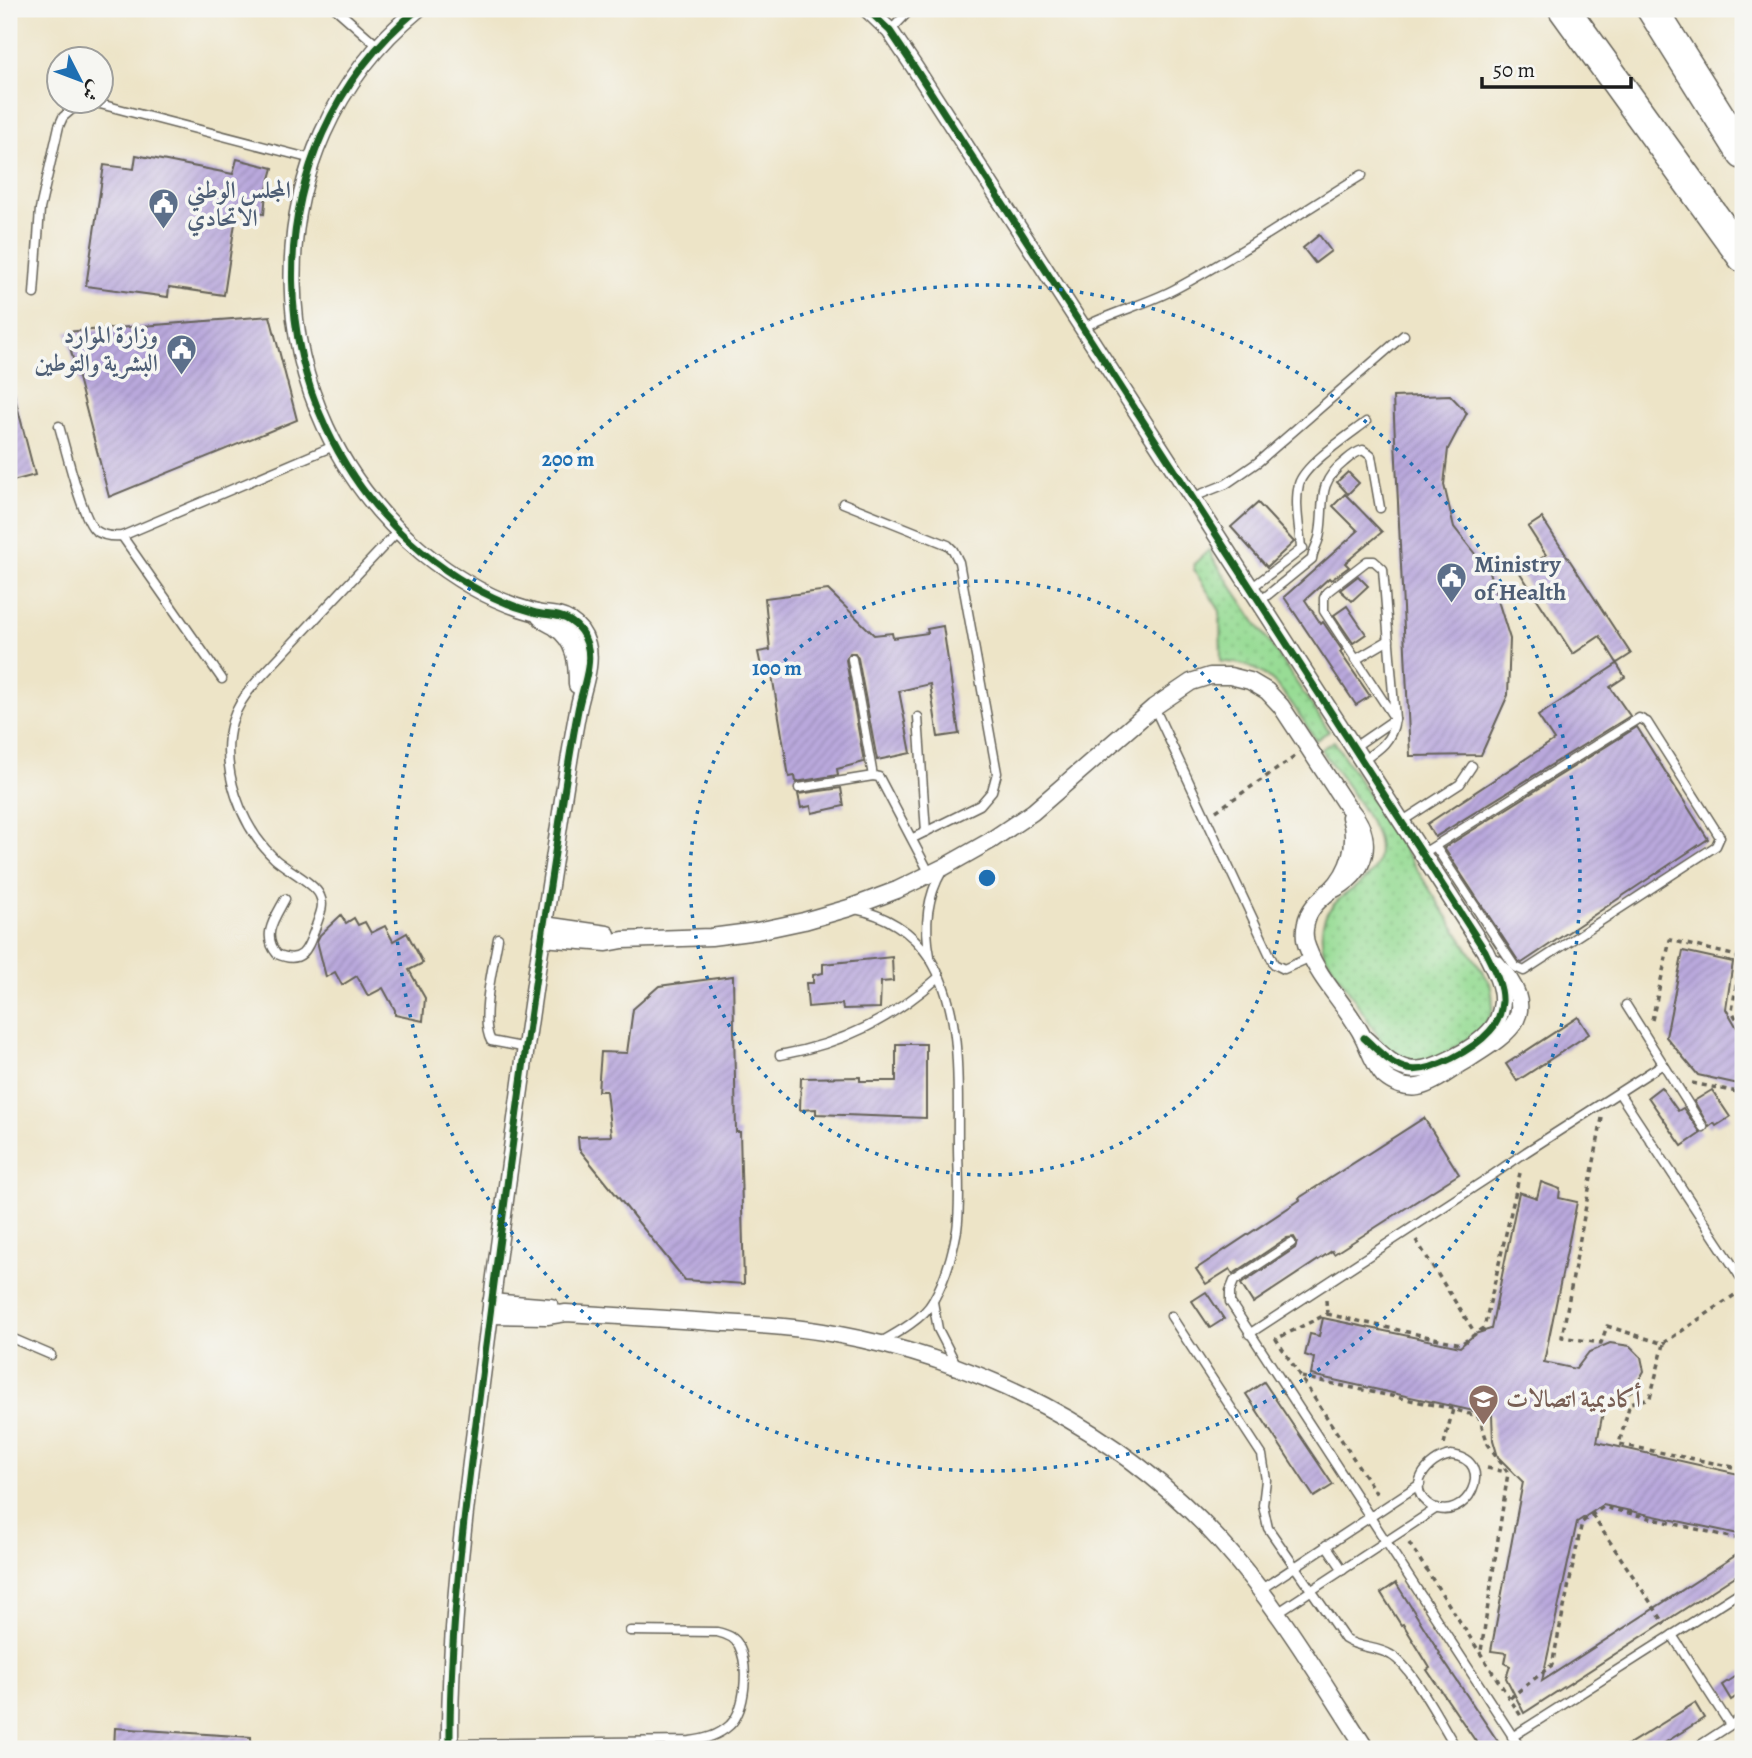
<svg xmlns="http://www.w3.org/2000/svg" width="1752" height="1758" font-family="Alegreya,Amiri,serif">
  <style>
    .grass { fill: url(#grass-dots); stroke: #5a7c58; stroke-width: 2 }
    .building { fill: url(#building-hatch) }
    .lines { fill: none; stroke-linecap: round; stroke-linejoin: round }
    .service-casing { stroke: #656258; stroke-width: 11 }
    .minor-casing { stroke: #656258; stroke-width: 19 }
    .motorway-casing { stroke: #656258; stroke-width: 33 }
    .path { stroke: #656258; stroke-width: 3.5; stroke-dasharray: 5 5; stroke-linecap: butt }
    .service { stroke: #fff; stroke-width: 8 }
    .minor { stroke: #fff; stroke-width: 16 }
    .motorway { stroke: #fff; stroke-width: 30 }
    .cycleway-casing { stroke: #f6f6f2; stroke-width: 11 }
    .cycleway { stroke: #1b5e20; stroke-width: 7 }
    .ring { fill: none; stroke: #1f6fb2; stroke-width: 3.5; stroke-dasharray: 3.5 7 }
    .labels { text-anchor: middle; stroke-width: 7; stroke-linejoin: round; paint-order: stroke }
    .service-label { font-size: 24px; font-weight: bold; fill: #4e5e75; stroke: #f6f6f2; text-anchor: start }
    .education-label { font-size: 24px; font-weight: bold; fill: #785e54; stroke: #f6f6f2; text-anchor: start }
    .centre { fill: #1f6fb2; stroke: #f6f6f2; stroke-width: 3.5 }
    .ring-label { font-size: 21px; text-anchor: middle; font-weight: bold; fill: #1f6fb2; stroke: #f6f6f2; stroke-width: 7; stroke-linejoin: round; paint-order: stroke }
  </style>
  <defs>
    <pattern id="grass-dots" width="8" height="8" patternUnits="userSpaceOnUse" patternTransform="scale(1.75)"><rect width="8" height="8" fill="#98dc95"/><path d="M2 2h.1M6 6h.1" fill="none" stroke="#82bc80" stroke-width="1.8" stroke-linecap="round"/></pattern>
    <pattern id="building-hatch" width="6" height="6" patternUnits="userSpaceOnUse" patternTransform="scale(1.75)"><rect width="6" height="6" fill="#b9a8dc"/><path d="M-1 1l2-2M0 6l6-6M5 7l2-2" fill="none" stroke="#9e90bc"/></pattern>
  </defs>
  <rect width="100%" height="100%" fill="#f6f6f2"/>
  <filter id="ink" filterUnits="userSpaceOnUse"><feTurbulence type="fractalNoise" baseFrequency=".0143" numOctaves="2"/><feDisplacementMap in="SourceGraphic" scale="14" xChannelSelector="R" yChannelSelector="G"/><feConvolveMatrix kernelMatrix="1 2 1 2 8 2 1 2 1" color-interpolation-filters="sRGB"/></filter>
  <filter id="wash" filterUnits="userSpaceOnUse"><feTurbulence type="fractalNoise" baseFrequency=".00686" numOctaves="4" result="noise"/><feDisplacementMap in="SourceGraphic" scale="28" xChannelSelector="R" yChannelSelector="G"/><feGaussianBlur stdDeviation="1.57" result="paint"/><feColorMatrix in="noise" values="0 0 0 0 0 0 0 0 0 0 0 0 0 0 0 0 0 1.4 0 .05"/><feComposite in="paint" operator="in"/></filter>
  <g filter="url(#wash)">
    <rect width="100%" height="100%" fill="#ede4c7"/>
    <g class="grass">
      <path d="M1210 549 1212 557 1329 731 1316 740C1291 704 1272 661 1221 662L1220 611 1194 570V564Z"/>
      <path d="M1334 741 1490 983C1492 992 1494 1002 1492 1011 1487 1030 1443 1059 1423 1061 1410 1063 1399 1056 1387 1049L1324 953C1307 883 1388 898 1378 841 1374 820 1335 770 1321 749Z"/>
    </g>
    <g id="blocks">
      <g class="building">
        <path d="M136 155 233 174 237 159 273 168 266 193 264 214 237 210 224 295 169 287 168 297 86 286 104 165 134 169Z"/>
        <path d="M1319 235 1331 251 1315 263 1303 248Z"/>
        <path d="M270 316 297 420 109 497 66 332Z"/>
        <path d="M9 394H14L35 475 9 482Z"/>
        <path d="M1450 395 1467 413 1448 449 1444 485 1454 527 1489 572 1510 639 1508 695 1481 755 1410 756 1393 397Z"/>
        <path d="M1348 472 1359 483 1348 494 1337 482Z"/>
        <path d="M1345 494 1382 532 1345 563 1349 567 1331 580 1329 578 1305 600 1321 624 1323 622 1342 650 1340 652 1370 696 1356 705 1284 597 1358 531 1333 506Z"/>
        <path d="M1258 503 1294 542 1267 567 1231 527Z"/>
        <path d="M1542 518 1631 654 1617 663 1600 636 1573 654 1520 573 1546 555 1528 527Z"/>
        <path d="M1358 576 1368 586 1352 601 1340 590Z"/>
        <path d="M828 590 874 635 892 633 893 638 928 633 927 629 943 626 959 734 938 737 930 684 899 691 911 753 877 760 858 658 855 653H850L846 660 864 762 837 769 838 775 796 782 795 776 789 777 771 669 762 671 758 652 770 650 765 598Z"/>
        <path d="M1347 606 1366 634 1353 643 1334 615Z"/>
        <path d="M1617 664 1625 677 1610 687 1630 716 1435 837 1427 824 1554 740 1538 716Z"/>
        <path d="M1637 727 1708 839 1522 963 1519 962 1444 848Z"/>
        <path d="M841 788 844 806 812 813 811 806 801 808 798 794Z"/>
        <path d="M341 915 346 923 354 918 358 925 365 922 371 933 385 926 393 941 407 933 423 963 409 970 425 998 423 1021 395 1015V1010L383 988 368 996 357 976 342 985 335 972 326 977 317 941 320 935Z"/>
        <path d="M1683 951 1733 962 1726 1009 1743 1038V1085L1698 1075 1666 1037Z"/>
        <path d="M892 957 893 981 881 982 880 1008 843 1009 842 1004 808 1007 806 983H813V975L823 973V964Z"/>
        <path d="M733 976 736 1132H740L744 1284 685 1280 579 1149 578 1137 611 1136 606 1091H598L601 1052 627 1053 633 1009 659 986Z"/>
        <path d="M1578 1017 1589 1034 1517 1081 1506 1064Z"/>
        <path d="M896 1044H926V1118L816 1114V1109L800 1110 801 1078 860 1077V1081H896Z"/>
        <path d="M1661 1087 1678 1111 1683 1108 1701 1133 1682 1146 1648 1097Z"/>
        <path d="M1712 1090 1730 1117 1716 1126 1714 1123 1709 1127 1694 1101Z"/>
        <path d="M1424 1118 1459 1174 1334 1254 1332 1251 1253 1303 1241 1284 1295 1248 1297 1242 1294 1237 1287 1238 1233 1274 1230 1269 1206 1284 1196 1269 1300 1200 1299 1198Z"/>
        <path d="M1541 1182 1560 1189 1559 1198 1577 1202 1544 1362 1576 1369 1589 1352 1610 1343 1630 1346 1641 1357 1644 1371 1633 1390 1616 1401 1605 1402 1597 1442 1743 1475V1535L1603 1505 1577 1522 1542 1681 1738 1554 1743 1563V1571L1524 1713 1506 1678 1510 1666 1505 1663 1507 1653 1491 1651 1523 1482 1498 1457 1493 1440 1492 1415 1311 1375 1314 1358 1305 1355 1310 1334 1319 1336 1323 1318 1460 1347 1475 1334 1491 1329 1519 1192 1537 1198Z"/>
        <path d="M1206 1292 1224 1319 1210 1328 1192 1301Z"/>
        <path d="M1264 1382 1333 1485 1314 1497 1246 1394Z"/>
        <path d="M1396 1583 1440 1653 1439 1654 1503 1749H1481L1427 1670 1430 1668 1403 1624 1401 1625 1381 1593Z"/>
        <path d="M1743 1671V1692L1731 1700 1722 1685Z"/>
        <path d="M1695 1703 1704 1718 1655 1749H1621Z"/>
        <path d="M115 1728 251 1737V1749H114Z"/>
      </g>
    </g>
  </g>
  <g filter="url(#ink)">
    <use href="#blocks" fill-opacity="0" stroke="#656258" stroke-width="2"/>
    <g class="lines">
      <defs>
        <g id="service">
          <path d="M336 9 378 46"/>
          <path d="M890 31 911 9"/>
          <path d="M34 294 40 209 59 126 63 117 77 105 96 103 312 159"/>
          <path d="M1082 328C1112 312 1145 305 1175 289 1239 255 1300 213 1362 175"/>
          <path d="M59 426C65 446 82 519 95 530 103 536 112 537 122 536L336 445"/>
          <path d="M1191 498 1226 484 1258 462 1404 335"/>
          <path d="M843 503 948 545 953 550 959 562 997 773 992 791 980 805 913 838"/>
          <path d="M122 536 222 679"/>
          <path d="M1301 549C1300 529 1294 504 1299 484 1304 465 1349 435 1366 422"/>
          <path d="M1367 561H1374L1383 569 1395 719 1324 611V598L1327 592Z"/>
          <path d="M1250 589 1303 548"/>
          <path d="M1259 602 1312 559C1313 549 1319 543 1320 533 1325 503 1316 484 1344 462 1350 457 1355 452 1363 450L1371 456 1380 508"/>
          <path d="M852 659 873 776"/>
          <path d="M1355 660 1389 640"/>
          <path d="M1154 707 1274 964 1284 969 1311 957"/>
          <path d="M918 717 926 832"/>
          <path d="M1353 748 1395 719"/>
          <path d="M1362 761C1380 749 1392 741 1395 719"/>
          <path d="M799 788 873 776 879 777 930 874"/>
          <path d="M1401 822 1460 784 1472 766"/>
          <path d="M1422 854 1636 720 1639 718 1647 722 1720 837 1716 846 1524 971 1515 967 1435 846"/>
          <path d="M285 899C275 918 261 935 277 954 304 966 308 947 316 926 319 916 325 906 320 896 316 884 286 869 275 859 241 827 219 768 232 722 237 706 246 693 257 681L399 530"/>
          <path d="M855 909C885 915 912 931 929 957 964 1012 957 1083 958 1145 958 1173 961 1202 957 1230 953 1252 945 1280 933 1301 923 1319 897 1333 879 1343"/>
          <path d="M498 938C494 963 479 1020 491 1041L527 1048"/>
          <path d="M930 956C924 926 927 897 942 871"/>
          <path d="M1626 1005 1703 1127"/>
          <path d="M780 1055C842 1044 892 1019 939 977"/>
          <path d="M1619 1093 1743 1281"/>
          <path d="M1291 1243 1234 1281 1230 1291V1302L1521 1749"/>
          <path d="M933 1302 938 1329 956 1364"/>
          <path d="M1171 1316 1262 1455 1266 1480 1263 1505 1268 1528 1345 1639C1360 1649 1377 1646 1391 1655 1413 1667 1442 1726 1457 1749"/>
          <path d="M1249 1334 1491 1176 1526 1152 1663 1064"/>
          <path d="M9 1337 51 1355"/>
          <path d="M1451 1455C1499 1460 1466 1526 1431 1506 1404 1489 1427 1459 1451 1455Z"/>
          <path d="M1326 1545 1343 1570"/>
          <path d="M1260 1590 1420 1484"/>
          <path d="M1277 1613 1437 1508"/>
          <path d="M1672 1635 1730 1725"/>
          <path d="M1512 1737 1743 1590"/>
          <path d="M450 1744 690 1741C705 1739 718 1736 730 1725 746 1709 749 1666 739 1646 735 1637 726 1634 717 1632L630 1631"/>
          <path d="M1694 1749 1743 1717"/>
        </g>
        <g id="minor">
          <path d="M418 9C247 149 253 412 422 552 454 578 493 601 533 612 545 616 558 613 570 621 578 626 584 634 587 644 593 664 582 689 578 710 565 777 557 844 546 911 523 1058 504 1206 485 1353 468 1485 449 1616 450 1749"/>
          <path d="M867 9 890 31 915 68 1485 951C1492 966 1503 984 1502 1002 1501 1012 1497 1024 1490 1031 1475 1048 1431 1074 1408 1069 1390 1065 1378 1050 1364 1038"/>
          <path d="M537 613C542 621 548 623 555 627 576 641 577 663 577 685"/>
          <path d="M1350 817C1358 843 1350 871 1331 890 1320 900 1309 907 1306 923 1304 932 1304 941 1308 949 1320 982 1349 1007 1364 1039 1370 1052 1374 1065 1384 1076 1393 1084 1406 1089 1418 1087 1434 1084 1450 1070 1464 1062 1510 1033 1544 1015 1496 963"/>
          <path d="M544 925 607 934"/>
          <path d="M542 938 607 943 623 940 711 937 757 931 804 921 849 908 897 890 944 867 990 841 1033 812 1154 707 1191 682 1210 676H1230L1250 681 1267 691 1281 706 1346 805C1377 837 1369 874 1328 892"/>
          <path d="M491 1302 551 1307"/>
          <path d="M490 1315 547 1316 566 1313C619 1316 672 1319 725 1323 761 1325 799 1327 835 1334 982 1361 1119 1430 1220 1541 1277 1604 1320 1678 1366 1749"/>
        </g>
        <g id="motorway">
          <path d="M1564 9 1743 257"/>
          <path d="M1652 9 1743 154"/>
        </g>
      </defs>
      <use href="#service" class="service-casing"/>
      <use href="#minor" class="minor-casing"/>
      <use href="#motorway" class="motorway-casing"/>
      <g class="path">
        <path d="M1216 811 1296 756"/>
        <path d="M1652 1020 1670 940 1737 956 1739 968 1732 1011 1740 1025H1743"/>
        <path d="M1692 1083 1743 1093"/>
        <path d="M1602 1118 1562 1337 1601 1343 1607 1326 1664 1344 1650 1398 1630 1403 1619 1444 1743 1469"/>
        <path d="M1416 1240 1475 1333"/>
        <path d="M1326 1300 1327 1314 1276 1339 1378 1496"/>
        <path d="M1327 1314 1461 1344 1484 1328 1520 1173"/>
        <path d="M1664 1343 1739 1292"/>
        <path d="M1301 1377 1453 1409 1479 1417 1488 1444 1508 1473 1481 1651"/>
        <path d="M1444 1444 1453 1409"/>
        <path d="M1487 1468 1506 1472"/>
        <path d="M1592 1515 1665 1624"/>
        <path d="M1409 1543 1521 1716"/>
        <path d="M1510 1698 1552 1665 1582 1522 1603 1507 1743 1540"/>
      </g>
      <use href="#service" class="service"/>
      <use href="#minor" class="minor"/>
      <use href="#motorway" class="motorway"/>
      <defs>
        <g id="cycleway">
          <path d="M418 9C247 149 253 412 422 552 454 578 493 601 533 612 545 616 558 613 570 621 578 626 584 634 587 644 593 664 582 689 578 710 565 777 557 844 546 911 523 1058 504 1206 485 1353 468 1485 449 1616 450 1749"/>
          <path d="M867 9 890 31 915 68 1485 951C1492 966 1503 984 1502 1002 1501 1012 1497 1024 1490 1031 1475 1048 1431 1074 1408 1069 1390 1065 1378 1050 1364 1038"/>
        </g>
      </defs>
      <use href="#cycleway" class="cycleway-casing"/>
      <use href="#cycleway" class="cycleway"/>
    </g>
  </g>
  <g class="ring">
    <circle cx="987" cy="878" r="297"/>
    <circle cx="987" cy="878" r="593"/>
  </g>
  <defs>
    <symbol id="civic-pin" viewBox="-11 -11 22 30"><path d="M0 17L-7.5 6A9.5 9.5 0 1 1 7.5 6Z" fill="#5c6f8a" stroke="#f6f6f2"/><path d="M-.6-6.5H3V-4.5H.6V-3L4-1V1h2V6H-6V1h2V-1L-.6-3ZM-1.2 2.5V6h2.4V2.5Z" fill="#fff"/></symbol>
    <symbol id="university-pin" viewBox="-11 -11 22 30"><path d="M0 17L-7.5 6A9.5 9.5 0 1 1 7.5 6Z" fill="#8d6e63" stroke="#f6f6f2"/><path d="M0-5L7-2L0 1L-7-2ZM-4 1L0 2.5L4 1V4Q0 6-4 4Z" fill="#fff"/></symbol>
  </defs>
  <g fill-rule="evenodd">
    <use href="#civic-pin" x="146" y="186" width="35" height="47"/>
    <use href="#civic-pin" x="164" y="332" width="35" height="47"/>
    <use href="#civic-pin" x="1434" y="560" width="35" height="47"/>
    <use href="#university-pin" x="1466" y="1382" width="35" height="47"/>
  </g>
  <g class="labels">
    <g class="service-label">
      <text x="187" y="198">المجلس الوطني<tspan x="187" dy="28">الاتحادي</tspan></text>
      <text x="158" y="343" text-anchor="end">وزارة الموارد<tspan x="158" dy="28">البشرية والتوطين</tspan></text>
      <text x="1474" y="572">Ministry<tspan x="1474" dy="28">of Health</tspan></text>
    </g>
    <g class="education-label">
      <text x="1506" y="1407">أكاديمية اتصالات</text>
    </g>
  </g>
  <circle cx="987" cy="878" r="10" class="centre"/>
  <g class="ring-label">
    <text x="568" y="466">200 m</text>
    <text x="777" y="675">100 m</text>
  </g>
  <rect width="1752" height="1758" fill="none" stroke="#f6f6f2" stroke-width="35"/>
  <g transform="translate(80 80) rotate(132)"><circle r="33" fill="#f6f6f2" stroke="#9f9f9c" stroke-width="2"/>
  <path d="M0-5L12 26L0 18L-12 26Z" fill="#1f6fb2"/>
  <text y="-10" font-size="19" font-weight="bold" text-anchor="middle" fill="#1c1c1c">ش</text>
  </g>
  <path d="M1482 77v10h149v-10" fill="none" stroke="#1c1c1c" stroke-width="3.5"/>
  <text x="1493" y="77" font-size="21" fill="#1c1c1c" stroke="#f6f6f2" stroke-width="5" paint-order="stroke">50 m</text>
</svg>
